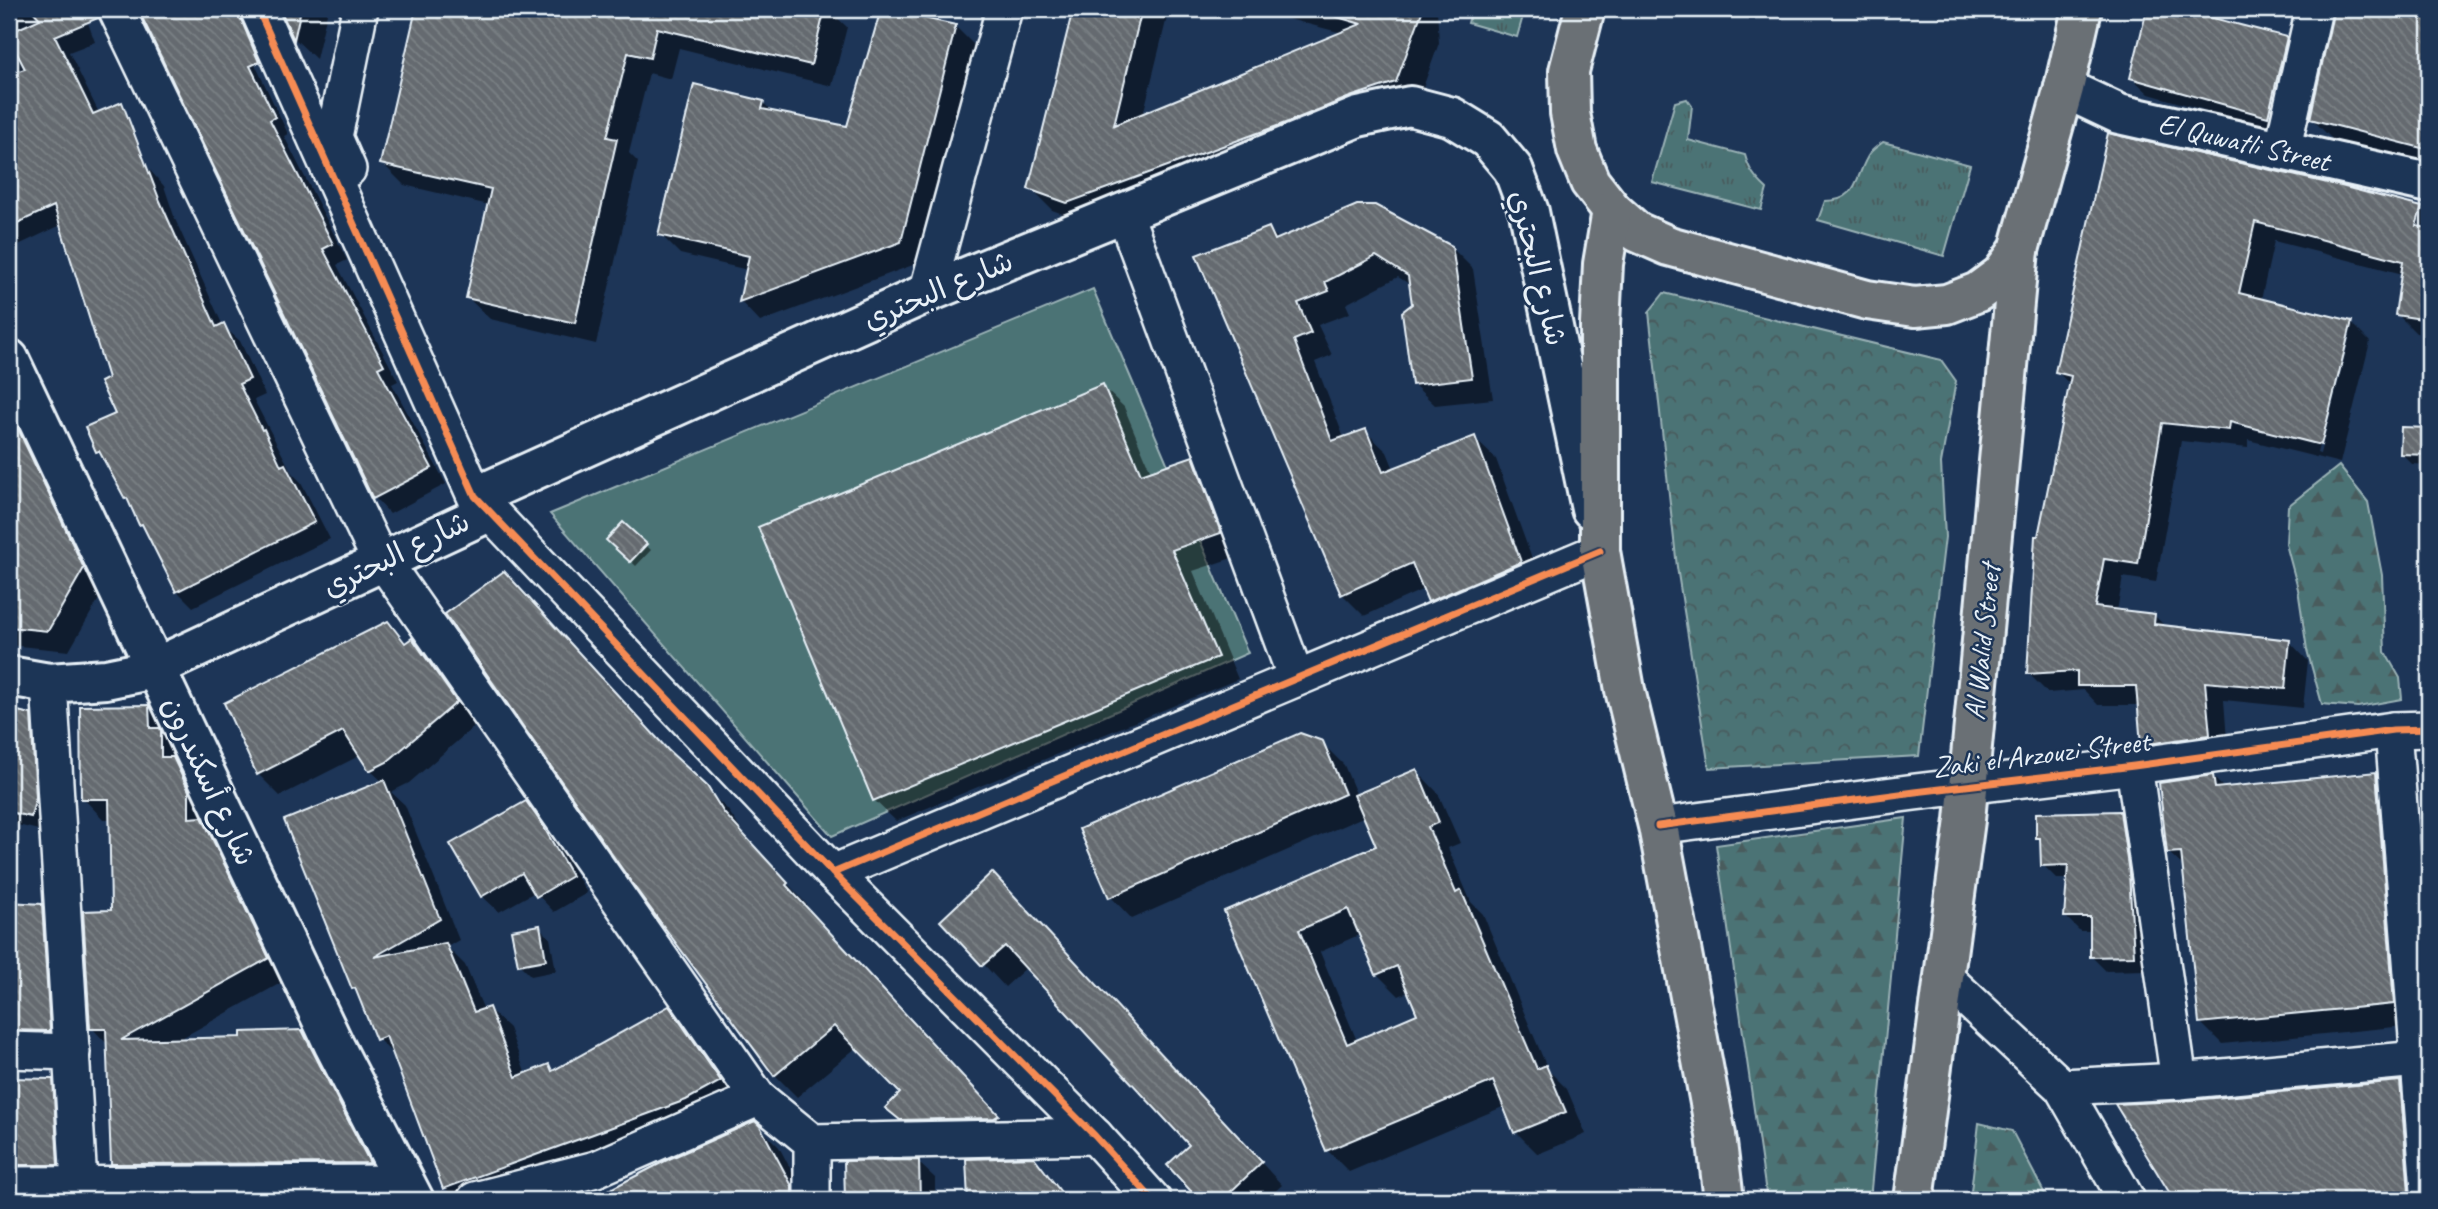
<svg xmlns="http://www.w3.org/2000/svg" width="2438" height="1209" font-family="Caveat,'Playpen Sans Arabic',sans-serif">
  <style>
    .grass { fill: url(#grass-tufts); stroke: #9ab2b6; stroke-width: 2 }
    .forest { fill: url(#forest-firs); stroke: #9ab2b6; stroke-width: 2 }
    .park { fill: url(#park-crowns); stroke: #9ab2b6; stroke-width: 2 }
    .garden { fill: #4c7375; stroke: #9ab2b6; stroke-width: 2 }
    .shadow { fill: #0007; fill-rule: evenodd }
    .building { fill: url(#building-back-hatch); stroke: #e8f1f8; stroke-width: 2; fill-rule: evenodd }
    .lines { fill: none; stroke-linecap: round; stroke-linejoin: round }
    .minor-casing { stroke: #e8f1f8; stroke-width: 40 }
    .secondary-casing { stroke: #e8f1f8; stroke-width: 44 }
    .primary-casing { stroke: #e8f1f8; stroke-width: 44 }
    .minor { stroke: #1d3557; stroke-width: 35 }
    .secondary { stroke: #1d3557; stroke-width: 38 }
    .primary { stroke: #6b6f75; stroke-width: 38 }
    .cycleway-casing { stroke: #1d3557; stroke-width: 11 }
    .cycleway { stroke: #f68b52; stroke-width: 7 }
    .labels { text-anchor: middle; stroke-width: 5; stroke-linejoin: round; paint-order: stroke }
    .street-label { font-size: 30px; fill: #e8f1f8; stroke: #1d3557 }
  </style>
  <defs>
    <pattern id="grass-tufts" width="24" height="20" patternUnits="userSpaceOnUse" patternTransform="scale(1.75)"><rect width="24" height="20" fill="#4c7375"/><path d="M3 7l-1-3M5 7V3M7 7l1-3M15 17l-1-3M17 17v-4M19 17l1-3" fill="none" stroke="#495b5d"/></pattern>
    <pattern id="forest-firs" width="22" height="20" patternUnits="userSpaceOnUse" patternTransform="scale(1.75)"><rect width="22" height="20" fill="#4c7375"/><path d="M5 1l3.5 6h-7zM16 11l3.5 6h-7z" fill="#495b5d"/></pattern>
    <pattern id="park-crowns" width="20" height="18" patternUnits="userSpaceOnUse" patternTransform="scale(1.75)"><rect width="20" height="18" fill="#4c7375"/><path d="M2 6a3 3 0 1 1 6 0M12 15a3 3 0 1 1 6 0" fill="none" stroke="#495b5d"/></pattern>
    <pattern id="building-back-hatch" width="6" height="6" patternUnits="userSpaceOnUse" patternTransform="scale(1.75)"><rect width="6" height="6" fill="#656b70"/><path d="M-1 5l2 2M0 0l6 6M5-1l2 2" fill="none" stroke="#7b8185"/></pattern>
  </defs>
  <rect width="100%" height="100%" fill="#1d3557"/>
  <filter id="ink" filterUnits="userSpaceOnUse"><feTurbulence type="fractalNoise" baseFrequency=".0143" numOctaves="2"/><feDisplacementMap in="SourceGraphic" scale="14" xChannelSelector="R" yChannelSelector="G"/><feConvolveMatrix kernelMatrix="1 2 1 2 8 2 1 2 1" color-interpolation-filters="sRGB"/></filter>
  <g filter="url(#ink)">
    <g class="grass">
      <path d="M1472 9H1525L1517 37 1468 23Z"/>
      <path d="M1687 99 1692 106 1688 140 1745 155C1749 170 1755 178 1767 189L1761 210 1652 182 1675 102Z"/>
      <path d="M1883 142 1970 165 1944 256 1818 220 1825 201C1860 201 1855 174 1870 153 1873 149 1879 145 1883 142Z"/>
    </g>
    <g class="forest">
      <path d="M2339 466 2368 502 2382 575 2385 652 2400 678 2402 699 2358 707 2322 704 2307 650 2298 589 2286 544 2288 506Z"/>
      <path d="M1906 818 1870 1200H1767L1716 845Z"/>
      <path d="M1979 1123 2012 1131 2048 1200H1970Z"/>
    </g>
    <path class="park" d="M1664 293 1941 360 1956 381 1941 463 1945 537 1919 756 1709 768 1677 567 1649 312Z"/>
    <path class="garden" d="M1093 289 1248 653 832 836 550 514Z"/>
    <g class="shadow">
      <path d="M9 9H83L95 42 69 52 99 113 164 186 175 219 223 326 240 341 265 395 254 400 292 473 301 482 330 539 193 607 177 591 130 502 106 460 97 451 117 415 110 379 61 225 12 248 9 245Z"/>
      <path d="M140 9H229L288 134 284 136 347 260 337 265 398 381 392 384 446 484 390 514 375 498Z"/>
      <path d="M282 9H328L316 59 295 39Z"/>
      <path d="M418 9H828L847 27 832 86 679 48 671 79 649 73 629 153 638 162 596 344 490 319 468 298 489 205 404 185 382 163Z"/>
      <path d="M883 9 955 26 976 47 921 262 760 322 741 302 748 270 680 254 660 234 763 102 773 113 848 128Z"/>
      <path d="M1075 9H1169L1143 115 1342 33 1251 9H1437L1439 43 1417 104 1090 224 1052 210 1030 188Z"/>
      <path d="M2149 9H2172L2286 39 2303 55 2284 133 2149 94 2132 78Z"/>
      <path d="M2304 9H2429V47L2356 25 2341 9Z"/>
      <path d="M2327 50 2429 76V164L2332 139 2312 119Z"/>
      <path d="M2109 136 2421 208 2429 217V350L2424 345 2427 335 2416 333 2397 314 2403 274 2274 241 2261 300 2351 323 2370 342 2340 463 2248 440V448L2181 441 2156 582 2123 577 2117 611 2154 615 2166 627 2289 641 2308 661 2303 708 2224 700 2228 754 2162 763 2143 744 2139 705H2098L2084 690 2048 693 2029 674 2040 537 2070 385 2057 371ZM2347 334H2350L2320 454 2317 453Z"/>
      <path d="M1269 229 1280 240 1451 247 1473 269 1493 399 1435 405 1413 384 1414 305 1411 285 1398 277 1346 304 1350 313 1318 325 1332 355 1315 362 1344 438 1365 431 1387 452 1394 469 1474 438 1496 459 1541 584 1451 622 1429 601 1424 589 1364 616 1342 594Z"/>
      <path d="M9 386 104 590 69 651 9 645Z"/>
      <path d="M1102 386 1124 407 1151 472 1192 458 1214 480 1241 555 1193 571 1238 679 896 821 874 800Z"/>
      <path d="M2403 429 2429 430V465L2412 464 2401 453Z"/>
      <path d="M623 524 651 550 636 566 608 540Z"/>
      <path d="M387 623 407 643 412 640 434 662 477 724 409 783 391 792 405 805 459 940 447 947 465 965 484 1010 489 1009 509 1028 526 1075 549 1066 554 1071 669 1008 689 1028 739 1102 486 1200H457L445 1188 396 1057 378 1039 358 992 354 988 386 785 370 770 361 755 280 796 258 774 226 704Z"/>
      <path d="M148 707 169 728 181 753V767L194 780 209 813V827L222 840 288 979 178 1040 243 1039 301 1032 322 1053 389 1183 133 1184 113 1164 108 1045 92 1028 113 912 111 819H103L83 798Z"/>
      <path d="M9 711 30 716 46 732 47 832 9 823Z"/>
      <path d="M1322 743 1344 765 1357 796 1417 771 1438 793 1460 843 1448 848 1471 902 1483 914 1548 1070 1567 1089 1586 1134 1538 1154 1516 1132 1505 1106 1349 1172 1327 1150 1226 912 1379 847 1365 816 1132 919 1111 897ZM1361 934 1377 974 1399 996 1410 991 1420 1015 1357 1041 1320 952Z"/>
      <path d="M679 763 728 810 745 836 808 906 806 907 1019 1138 909 1130 887 1108 903 1093 857 1047 797 1097 775 1075 638 888Z"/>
      <path d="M2375 774 2397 796 2415 1025 2222 1044 2200 1022 2185 868 2168 852 2213 777 2225 789Z"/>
      <path d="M526 803 542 820 558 843 587 893 554 912 535 892 499 912 482 896Z"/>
      <path d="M2119 813 2134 827 2147 970 2106 971 2092 957V931H2080L2066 917 2069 879H2057L2043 865 2042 842 2038 837Z"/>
      <path d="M2426 866H2429V913Z"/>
      <path d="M1014 896 1282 1185 1266 1200H1201L1169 1166 1192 1145 1027 967 1005 987 943 921Z"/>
      <path d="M9 904 41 905 63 927 71 1052 9 1055Z"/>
      <path d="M539 927 550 938 556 971 531 976 520 965Z"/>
      <path d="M9 1081H52L66 1095 71 1178 9 1185Z"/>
      <path d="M2400 1083 2421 1104 2429 1200H2176L2118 1106 2181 1103Z"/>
      <path d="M759 1127 779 1147 807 1200H562L591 1193 596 1198Z"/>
      <path d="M1033 1159 1069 1200H970L968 1161Z"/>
      <path d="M918 1162 935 1178V1200H847L846 1163Z"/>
    </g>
    <g class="building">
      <path d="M31 9H96L98 18 55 36 93 114 122 102 160 201 216 327 224 323 250 379 239 384 262 430 264 429 281 466 285 464 315 522 176 592 142 524 139 525 127 498 125 499 99 451 96 452 85 427 115 414 100 382 108 378 54 206 9 227V74L25 69 9 38V33L40 19Z"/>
      <path d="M138 9H238L240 17 259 62 250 66 275 117 270 120 333 244 323 249 384 365 378 368 432 468 373 499Z"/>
      <path d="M280 9H301L294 40Z"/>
      <path d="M416 9H825L811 65 657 28 650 58 628 53 607 137 617 139 575 323 466 298 491 189 380 164Z"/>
      <path d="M881 9 956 25 901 242 739 302 749 256 658 235 694 84 764 101 762 109 847 126Z"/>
      <path d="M1073 9H1142L1114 125 1361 24 1334 16 1335 9H1423L1396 82 1350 97 1288 122 1067 203 1028 189Z"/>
      <path d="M2147 9H2178L2287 37 2268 117 2130 78Z"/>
      <path d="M2334 9H2429V150L2310 119Z"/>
      <path d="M2108 133 2341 186 2422 207 2416 226 2429 228V320L2395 315 2403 261 2255 222 2239 293 2352 321 2321 445 2230 422 2229 430 2162 423 2138 564 2104 559 2095 607 2155 614 2154 624 2290 640 2285 689 2205 682 2210 735 2141 745 2136 686H2077V671L2027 674 2035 536H2038L2071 376 2055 372Z"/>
      <path d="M1357 205H1375L1452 246 1472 378 1412 385 1402 312 1412 304 1408 276 1376 256 1325 282 1329 291 1298 303 1311 333 1294 340 1332 441 1366 429 1383 472 1475 436 1521 562 1428 602 1412 563 1341 595 1196 255 1269 227 1275 240Z"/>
      <path d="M1103 384 1141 474 1193 456 1221 533 1172 550 1218 657 873 801 758 527Z"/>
      <path d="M9 410 84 568 48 631 9 627Z"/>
      <path d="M2401 427 2429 428V455L2400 454Z"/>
      <path d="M623 522 647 544 630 562 606 540Z"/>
      <path d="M504 571 668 750 707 786 724 813 788 883 786 885 999 1115 994 1118 900 1120 885 1108 900 1093 834 1026 774 1076 636 889 445 614Z"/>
      <path d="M388 621 405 643 412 638 457 702 387 762 369 771 343 731 257 775 224 703Z"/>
      <path d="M149 705 150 728H160L161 731V757H173L189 791V818L202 817 269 958 121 1040 241 1037V1032L302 1030 370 1163 111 1164 106 1029H90L83 911 111 910 109 799H81L80 706Z"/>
      <path d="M9 709 31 714 36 797 31 817 9 812Z"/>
      <path d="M1300 733 1323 741 1345 794 1109 898 1079 829Z"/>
      <path d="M1417 769 1439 822 1428 827 1456 893 1461 890 1537 1069 1546 1065 1566 1112 1514 1133 1493 1081 1326 1151 1224 911 1376 846 1354 795ZM1348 909 1376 975 1397 966 1417 1014 1347 1044 1299 930Z"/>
      <path d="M2376 772 2394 1004 2199 1023 2181 852 2167 853 2159 783 2213 775 2215 788Z"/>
      <path d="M384 780 440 919 374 957 446 943 474 1012 489 1007 516 1077 549 1064 552 1071 669 1006 721 1081 686 1100 443 1189 386 1036 376 1040 355 988 352 989 284 820Z"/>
      <path d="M526 801 542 824 572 876 536 897 522 873 481 897 450 844Z"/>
      <path d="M2120 811 2129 873 2134 956 2090 957V917H2064L2068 865 2041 866 2040 838H2036V813Z"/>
      <path d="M992 872 1262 1162 1222 1200H1199L1167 1165 1189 1145 1005 946 982 966 940 921Z"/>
      <path d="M9 902 42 904 50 1031 9 1030Z"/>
      <path d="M540 925 546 960 518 965 511 930Z"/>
      <path d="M9 1078 53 1079 58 1165H9Z"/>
      <path d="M2400 1081 2409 1192 2412 1200H2174L2115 1104 2181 1101Z"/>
      <path d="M755 1121 760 1126 792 1186V1200H589L669 1159Z"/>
      <path d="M1034 1157 1067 1200H968L966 1159Z"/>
      <path d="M919 1160 920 1200H845L844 1161Z"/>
    </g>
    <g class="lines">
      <defs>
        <g id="minor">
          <path d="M116 9 374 548 758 1098 812 1142V1200"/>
          <path d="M258 9 475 496 833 873 1095 1136 1153 1200"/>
          <path d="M2282 151 2314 9"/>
          <path d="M348 169 334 137 360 9"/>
          <path d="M1124 212 1296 678"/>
          <path d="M927 293 1004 9"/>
          <path d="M49 683 80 1200"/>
          <path d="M2393 730 2429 1190"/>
          <path d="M2134 766 2179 1081"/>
          <path d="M1658 826 1915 792 2134 766 2393 730 2429 729"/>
          <path d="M833 873 1600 551"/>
          <path d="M1943 976 2062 1087 2127 1200"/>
          <path d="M9 1050 72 1052"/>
          <path d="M2062 1087 2179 1081 2429 1058"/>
          <path d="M812 1142 1095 1136"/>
          <path d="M9 1185 404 1183"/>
          <path d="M475 1200 596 1169 758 1098"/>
        </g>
        <g id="secondary">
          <path d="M2064 88 2119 114 2429 183"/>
          <path d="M9 359 334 1045 414 1200"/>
          <path d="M9 676 49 683 106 679 150 670 478 517 492 489 927 293 1358 117 1410 106 1452 117 1488 139 1513 169 1529 212 1591 509"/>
        </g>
        <g id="primary">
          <path d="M1585 9 1569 71 1570 113 1577 150 1590 182 1612 210 1637 232 1669 246 1867 300 1915 307 1947 304 1978 292 2001 275 2019 250 2064 88 2082 9"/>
          <path d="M1612 210 1603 264 1600 324V551L1625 690 1658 826 1716 1135 1724 1200"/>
          <path d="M1914 1200 1965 820 2019 250"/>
        </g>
      </defs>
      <use href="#minor" class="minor-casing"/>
      <use href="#secondary" class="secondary-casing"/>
      <use href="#primary" class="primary-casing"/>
      <use href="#minor" class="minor"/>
      <use href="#secondary" class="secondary"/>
      <use href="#primary" class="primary"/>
      <defs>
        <g id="cycleway">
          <path d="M258 9 475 496 833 873 1095 1136 1153 1200"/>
          <path d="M1658 826 1915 792 2134 766 2393 730 2429 729"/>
          <path d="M833 873 1600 551"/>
        </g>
      </defs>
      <use href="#cycleway" class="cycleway-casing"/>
      <use href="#cycleway" class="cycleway"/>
    </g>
  </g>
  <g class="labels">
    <g class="street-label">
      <text transform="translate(2244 142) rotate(13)" y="10">El Quwatli Street</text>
      <text transform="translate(1538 268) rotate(76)" y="10">شارع البحتري</text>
      <text transform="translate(938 290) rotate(-23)" y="10">شارع البحتري</text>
      <text transform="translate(396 554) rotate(-26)" y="10">شارع البحتري</text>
      <text transform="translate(1982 642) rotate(-84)" y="10">Al Walid Street</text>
      <text transform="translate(2041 754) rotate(-7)" y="10">Zaki el Arzouzi Street</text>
      <text transform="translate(209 781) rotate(65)" y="10">شارع أسكندرون</text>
    </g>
  </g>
  <rect width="2438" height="1209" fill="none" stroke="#1d3557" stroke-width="35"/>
  <rect x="18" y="18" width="2403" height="1174" fill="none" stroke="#e8f1f8" stroke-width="2.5" filter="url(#ink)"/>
</svg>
